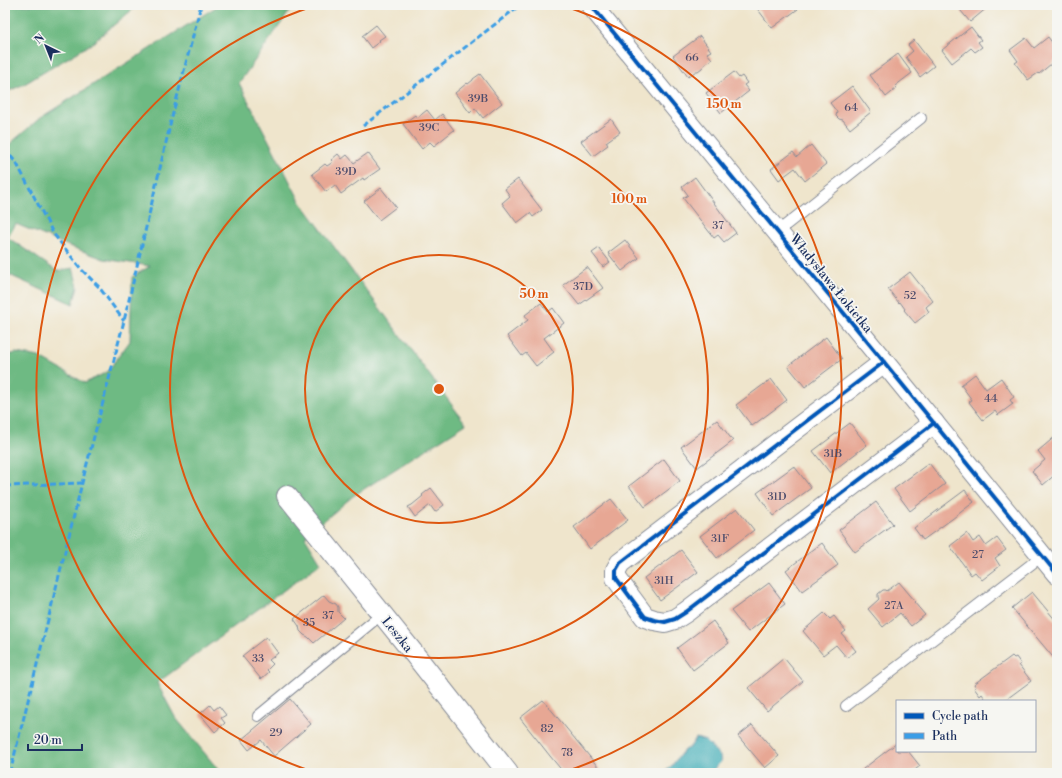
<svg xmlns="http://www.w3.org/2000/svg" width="1062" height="778" font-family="'Libre Bodoni',serif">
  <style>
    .forest { fill: #6eba83; stroke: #447470 }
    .water { fill: #3aabb6; stroke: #2a6d8a }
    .building { fill: #e7a794 }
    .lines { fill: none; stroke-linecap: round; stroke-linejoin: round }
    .lane-casing { stroke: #858a95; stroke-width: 12 }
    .street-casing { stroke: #858a95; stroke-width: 22 }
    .lane { stroke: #fff; stroke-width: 10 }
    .street { stroke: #fff; stroke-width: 20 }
    .quiet { stroke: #3b9de6; stroke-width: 3; stroke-dasharray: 6 3; stroke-linecap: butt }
    .cycleway-casing { stroke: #f6f6f2; stroke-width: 6 }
    .cycleway { stroke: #0057b8; stroke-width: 4 }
    .ring { fill: none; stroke: #de5710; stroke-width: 2 }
    .labels { text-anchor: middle; stroke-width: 3.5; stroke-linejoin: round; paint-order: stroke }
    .number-label { font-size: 11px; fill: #4e4d6c }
    .street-label { font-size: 13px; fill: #1b2f5e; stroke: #f6f6f2 }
    .centre { fill: #de5710; stroke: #f6f6f2; stroke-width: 2 }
    .ring-label { font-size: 12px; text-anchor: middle; font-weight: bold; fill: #de5710; stroke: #f6f6f2; stroke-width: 3.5; stroke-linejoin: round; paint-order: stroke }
  </style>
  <rect width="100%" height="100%" fill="#f6f6f2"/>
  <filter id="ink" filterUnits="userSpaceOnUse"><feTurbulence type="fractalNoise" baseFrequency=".025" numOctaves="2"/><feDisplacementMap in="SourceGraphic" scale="8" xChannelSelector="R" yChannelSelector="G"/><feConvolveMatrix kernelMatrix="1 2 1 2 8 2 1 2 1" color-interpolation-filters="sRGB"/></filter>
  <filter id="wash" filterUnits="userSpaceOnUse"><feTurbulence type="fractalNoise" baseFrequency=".012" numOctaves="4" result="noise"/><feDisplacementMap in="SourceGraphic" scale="16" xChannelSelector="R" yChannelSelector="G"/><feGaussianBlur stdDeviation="0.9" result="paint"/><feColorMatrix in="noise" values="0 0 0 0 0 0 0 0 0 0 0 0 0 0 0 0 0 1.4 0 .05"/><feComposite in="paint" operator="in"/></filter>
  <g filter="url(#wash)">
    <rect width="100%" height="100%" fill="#efe5cc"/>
    <g class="forest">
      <path d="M5 5H138L91 44 26 83 5 93Z"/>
      <path d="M219 5H294L239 83 300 201 466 424 353 496 305 537 321 563 157 683 175 717 221 773H5V356L16 353 39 357 85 383 107 372 130 341 132 277 150 266 104 259 69 246 16 224 7 237 57 271 73 268 78 287 73 304 5 273V148L40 118Z"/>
    </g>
    <path class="water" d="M696 738 706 741 720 756 721 762 710 773H662L670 768 679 756 684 750 690 747Z"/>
    <g id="blocks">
      <g class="building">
        <path d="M759 5H795L798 9 772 28 756 7Z"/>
        <path d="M956 5H986L988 7 970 22Z"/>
        <path d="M376 25 385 36 379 40 380 41 371 48 362 36Z"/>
        <path d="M971 27 981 40 978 42 982 47 975 52 971 48 952 63 942 50Z"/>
        <path d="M700 36 711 51 707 53 712 59 703 66 702 68 698 71H696L688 77 673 56Z"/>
        <path d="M1048 37 1057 49V59L1039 74 1038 73 1028 80 1015 63 1018 61 1010 50 1026 38 1034 48Z"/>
        <path d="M914 40 934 66 920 77 906 57 913 51 908 45Z"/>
        <path d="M898 54 912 73 895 86 897 88 886 97 870 75Z"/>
        <path d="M734 72 739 78 742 76 747 83 744 85 749 91 721 113 706 93Z"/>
        <path d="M480 74 502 103 483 118 475 108 470 113 455 93 467 83 468 84 473 80V79Z"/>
        <path d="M852 86 871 112 850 129 843 120 839 119 836 116 837 112 830 103Z"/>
        <path d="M427 110 435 120 442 114 454 130 434 146 430 142 422 149 403 124 415 115 417 118Z"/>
        <path d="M611 119 620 132 606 142 608 145 593 156 581 141Z"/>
        <path d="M811 145 826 164 805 181 795 168 779 180 771 169 793 152 797 157Z"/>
        <path d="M368 153 380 169 364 180 363 178 341 194 335 185 326 192 312 174 325 164 327 166 333 162 331 160 338 154 342 159 347 155 354 163Z"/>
        <path d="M695 177 736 233 724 242 718 235 714 238 683 198 688 195 682 187Z"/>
        <path d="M518 179 542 210 533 217 530 213 517 223 502 203 510 196 505 189Z"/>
        <path d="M381 188 396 207 379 220 364 201Z"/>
        <path d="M625 240 639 258 622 271 608 253Z"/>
        <path d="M599 248 610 262 603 267 592 253Z"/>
        <path d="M587 267 603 288 579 305 563 285Z"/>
        <path d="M910 272 933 301 926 307 929 312 915 323 904 310 905 309 900 302 899 303 888 289Z"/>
        <path d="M541 303 548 312 553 308 564 323 544 338 554 352 536 366 526 353 522 356 507 336 528 320 525 315Z"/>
        <path d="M826 337 842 359 805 387 788 366Z"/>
        <path d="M975 374 986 389 1001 378 1014 397 1010 400 1013 404 998 415 995 411 983 420 969 402 972 400 961 385Z"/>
        <path d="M771 379 787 400 752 426 736 405Z"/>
        <path d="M717 420 733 441 697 468 681 447Z"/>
        <path d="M850 423 867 445 830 473 813 451Z"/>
        <path d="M1057 435V473L1043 485 1032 471 1045 460 1038 451Z"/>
        <path d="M664 459 680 481 645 507 629 486Z"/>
        <path d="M929 463 945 484 910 511 894 489Z"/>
        <path d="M794 466 811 488 773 516 757 493Z"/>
        <path d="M431 488 444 505 435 512 430 505 415 517 408 507 412 505 423 496 422 495Z"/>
        <path d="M965 490 974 502 952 519 923 540 914 528Z"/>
        <path d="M611 499 628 520 590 549 574 527Z"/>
        <path d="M876 502 893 524 855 552 839 530Z"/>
        <path d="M737 508 754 530 717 558 700 536Z"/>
        <path d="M967 533 973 542 980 537 986 546 997 538 1006 550 995 558 1000 566 982 580 975 572 971 575 950 546Z"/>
        <path d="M822 543 838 565 802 591 786 570Z"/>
        <path d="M681 550 698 572 660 600 644 578Z"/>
        <path d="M899 582 915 601 914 602 925 615 911 626 900 613 883 627 868 609 879 599 878 597V594L883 590H886L887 591Z"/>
        <path d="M769 583 785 604 748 632 731 611Z"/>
        <path d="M1032 592 1057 622V662L1012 608Z"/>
        <path d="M324 595 329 601 336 604 338 607V612L344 618 314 643 308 637 304 635 300 631 299 626 294 619Z"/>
        <path d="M824 613 830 619 834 616 846 631 842 634 856 651 847 658 836 645 823 655 803 631Z"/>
        <path d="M713 621 729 643 693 670 677 648Z"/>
        <path d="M266 637 278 653 269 660 273 664 267 670 269 672 261 679 242 656Z"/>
        <path d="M1012 656 1014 658 1016 657 1021 664 1019 665 1031 681 1004 701H987L982 694 980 696 974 688 976 687 974 684Z"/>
        <path d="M784 658 803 681 767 711 748 688Z"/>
        <path d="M290 699 311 724 274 756 261 740 249 750 241 740Z"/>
        <path d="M543 700 553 712 603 773H564L550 756 520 718Z"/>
        <path d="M210 705 214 710 219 706 226 715 221 718 225 723 215 732 200 714Z"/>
        <path d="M752 725 779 756 765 768 738 736Z"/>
        <path d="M897 743V751H908L920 766 911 773H865L863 769Z"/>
      </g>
    </g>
  </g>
  <g filter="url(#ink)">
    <use href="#blocks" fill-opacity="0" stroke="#858a95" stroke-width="1"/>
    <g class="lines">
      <defs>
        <g id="lane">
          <path d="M777 232 921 118"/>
          <path d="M846 706 1042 556"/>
          <path d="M258 716 382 614"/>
        </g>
        <g id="street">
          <path d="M591 5 884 362 1057 574"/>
          <path d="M884 362 620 563 616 570V578L645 617 654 620 665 622 675 619 686 612 934 423"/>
          <path d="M287 496 415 655 508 773"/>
        </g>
      </defs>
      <use href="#lane" class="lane-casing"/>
      <use href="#street" class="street-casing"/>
      <use href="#lane" class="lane"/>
      <use href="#street" class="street"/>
      <g class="quiet">
        <path d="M363 126 520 5"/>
        <path d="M5 149 17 164 53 233 81 269 99 287 124 321"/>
        <path d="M5 486 82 483"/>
        <path d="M10 773 82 483 124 321 172 117 201 5"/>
      </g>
      <defs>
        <g id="cycleway">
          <path d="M591 5 884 362 1057 574"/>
          <path d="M884 362 620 563 616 570V578L645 617 654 620 665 622 675 619 686 612 934 423"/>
        </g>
      </defs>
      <use href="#cycleway" class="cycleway-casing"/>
      <use href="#cycleway" class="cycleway"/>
    </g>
  </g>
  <g class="ring">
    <circle cx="439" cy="389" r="134"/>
    <circle cx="439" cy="389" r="269"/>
    <path d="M314 772A403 403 0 0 1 314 6M564 6A403 403 0 0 1 564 772"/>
  </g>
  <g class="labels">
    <g class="number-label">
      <text x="692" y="61">66</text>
      <text x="478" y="102">39B</text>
      <text x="851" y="111">64</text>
      <text x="429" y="131">39C</text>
      <text x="346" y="175">39D</text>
      <text x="718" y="229">37</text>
      <text x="583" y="290">37D</text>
      <text x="910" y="299">52</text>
      <text x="991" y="402">44</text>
      <text x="833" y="457">31B</text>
      <text x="777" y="500">31D</text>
      <text x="720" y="542">31F</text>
      <text x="978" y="558">27</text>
      <text x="664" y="584">31H</text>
      <text x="894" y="609">27A</text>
      <text x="328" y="619">37</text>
      <text x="309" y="626">35</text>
      <text x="258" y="662">33</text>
      <text x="547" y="732">82</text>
      <text x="276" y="736">29</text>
      <text x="567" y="756">78</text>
    </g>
    <g class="street-label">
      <text transform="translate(832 283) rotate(51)" y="5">Władysława Łokietka</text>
      <text transform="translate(398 634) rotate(51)" y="5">Leszka</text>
    </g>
  </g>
  <circle cx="439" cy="389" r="6" class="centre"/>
  <g class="ring-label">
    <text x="724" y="108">150 m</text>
    <text x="629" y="203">100 m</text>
    <text x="534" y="298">50 m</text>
  </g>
  <rect width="1062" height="778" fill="none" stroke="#f6f6f2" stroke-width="20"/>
  <rect x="896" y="700" width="140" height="52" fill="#f6f6f2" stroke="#9ea6b7"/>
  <rect x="904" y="713" width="20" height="6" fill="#0057b8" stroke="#9ea6b7"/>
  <text x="932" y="720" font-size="12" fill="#1b2f5e">Cycle path</text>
  <rect x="904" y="733" width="20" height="6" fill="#3b9de6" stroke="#9ea6b7"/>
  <text x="932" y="740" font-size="12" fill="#1b2f5e">Path</text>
  <g transform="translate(46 46) rotate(317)" stroke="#f6f6f2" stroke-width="3" paint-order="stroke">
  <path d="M0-3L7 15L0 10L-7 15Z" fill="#1b2f5e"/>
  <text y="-6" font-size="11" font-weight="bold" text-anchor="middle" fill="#1b2f5e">N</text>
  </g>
  <path d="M28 744v6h54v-6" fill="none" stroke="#1b2f5e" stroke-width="2"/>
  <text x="34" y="744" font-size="12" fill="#1b2f5e" stroke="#f6f6f2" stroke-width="3" paint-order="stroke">20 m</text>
</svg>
